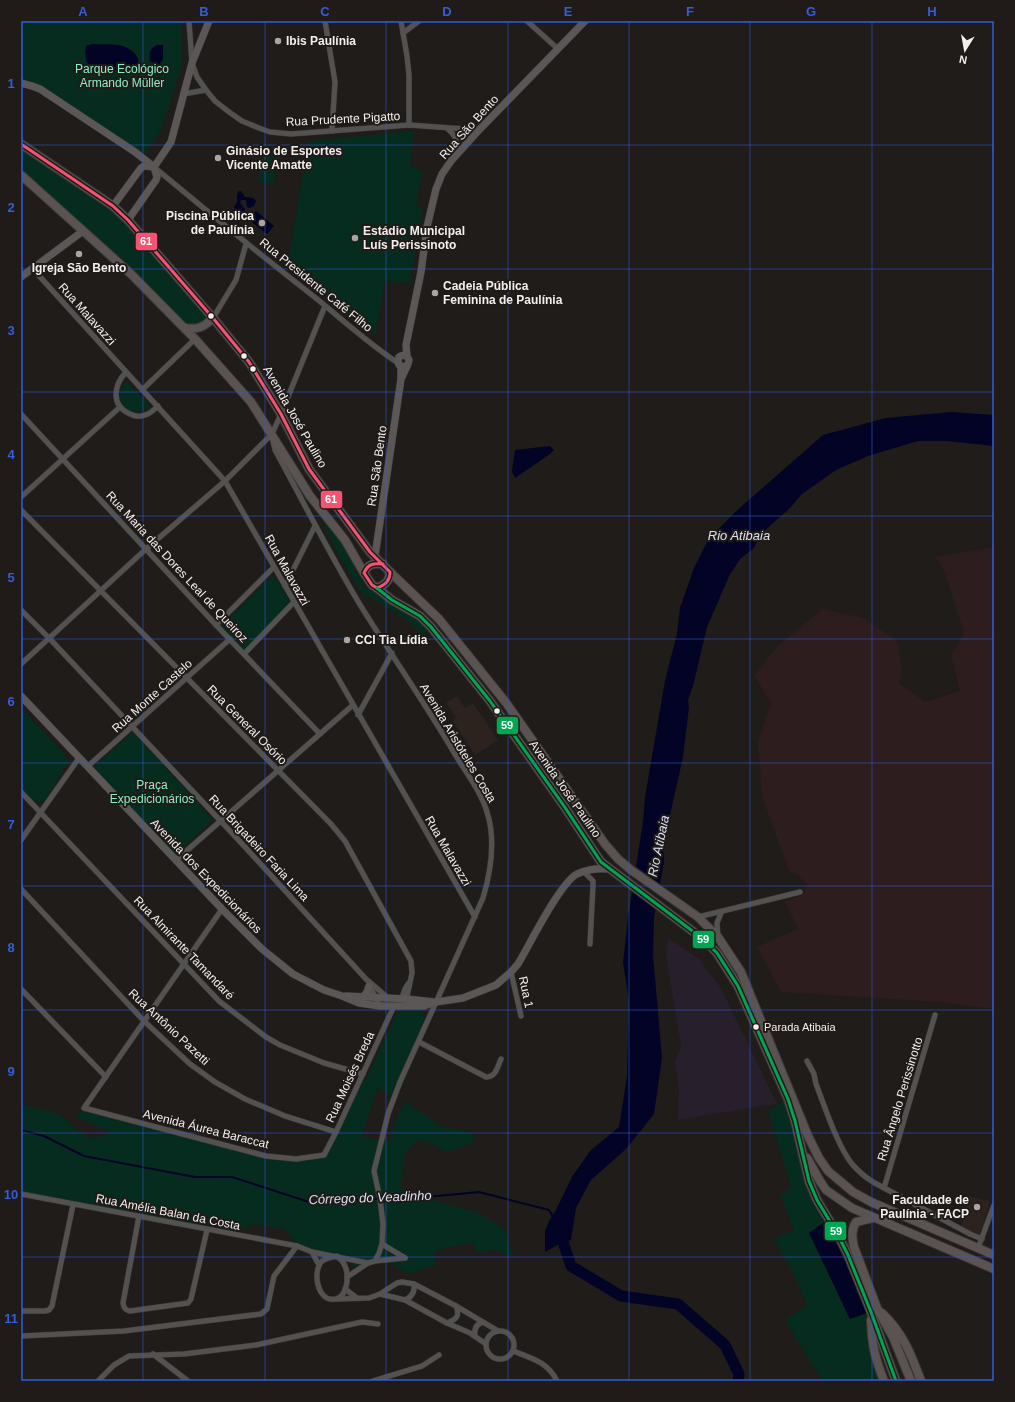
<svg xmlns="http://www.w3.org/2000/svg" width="1015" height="1402" font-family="Helvetica,sans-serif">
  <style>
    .commercial { fill: #271f2b }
    .industrial { fill: #2e1d1e }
    .built { fill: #2c221e }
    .green { fill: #062c1f }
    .water { fill: #030325 }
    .pier { fill: #1f1c1a }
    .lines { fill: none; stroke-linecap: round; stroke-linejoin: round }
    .stream { stroke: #030325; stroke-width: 2 }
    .river { stroke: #030325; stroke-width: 11 }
    .street-casing { stroke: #3a3838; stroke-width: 6 }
    .secondary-casing { stroke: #3a3838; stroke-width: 8 }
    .primary-casing { stroke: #3a3838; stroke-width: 10 }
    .street { stroke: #545250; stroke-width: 5 }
    .secondary { stroke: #5b5756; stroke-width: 7 }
    .primary { stroke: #5a5352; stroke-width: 8 }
    .bus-1-casing { stroke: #201b19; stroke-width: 6 }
    .bus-2-casing { stroke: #201b19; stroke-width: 6 }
    .bus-1 { stroke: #f65372; stroke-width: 3 }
    .bus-2 { stroke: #00a651; stroke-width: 3 }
    .grid { fill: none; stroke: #325eda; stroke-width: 1; stroke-opacity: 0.55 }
    .poi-dot { fill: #a8a5a3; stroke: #201b19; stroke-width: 1.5 }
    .bus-dot { fill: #f2efed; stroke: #201b19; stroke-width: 1.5 }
    .labels { text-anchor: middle; stroke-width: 4; stroke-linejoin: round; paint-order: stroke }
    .bus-label { font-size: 11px; fill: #f2efed; stroke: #201b19; text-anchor: start }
    .poi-label { font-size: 12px; font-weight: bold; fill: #f2efed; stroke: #201b19; text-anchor: start }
    .park-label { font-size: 12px; fill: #89eec4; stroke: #201b19 }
    .street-label { font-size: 12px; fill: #f2efed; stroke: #201b19 }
    .water-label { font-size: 13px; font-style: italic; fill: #dae2f2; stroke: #201b19 }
    .line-badge { stroke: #201b19; stroke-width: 1.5 }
    .badge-label { font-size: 11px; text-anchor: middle; font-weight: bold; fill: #fff }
    .neatline { fill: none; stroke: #325eda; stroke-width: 1.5 }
    .grid-label { font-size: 13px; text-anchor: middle; font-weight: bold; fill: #325eda }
  </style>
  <rect width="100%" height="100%" fill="#1f1c1a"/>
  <path class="commercial" d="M668 938 699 959 721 988 777 1104 678 1120 679 1090 675 1062 681 1046 666 956Z"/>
  <path class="industrial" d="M994 547V1009L939 1002 781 992 757 947 798 929 785 902 802 895 808 885 796 874 789 871 762 796 758 741 771 703 754 675 777 647 822 609 864 618 898 642 902 671 899 683 925 702 960 691 951 655 964 633 944 570 935 557Z"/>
  <g class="built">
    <path d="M457 696 465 708 473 703 498 740 475 755 453 721 456 718 446 703Z"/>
    <path d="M969 1196 990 1201 980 1235 971 1233 961 1228Z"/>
  </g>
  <g class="green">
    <path d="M21 21H181V68L161 130 145 154 40 89 21 83Z"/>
    <path d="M414 131 410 165 422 172 416 204 423 211 410 283 385 281 375 335 288 264 308 141Z"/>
    <path d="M21 144 113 206 213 318 206 325 185 328 21 175Z"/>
    <path d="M263 154 279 157 273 184 258 181Z"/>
    <path d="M126 381 150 406C130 422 110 400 126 381Z"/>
    <path d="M305 484 348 550 356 571 364 587 418 619 428 629 422 635 406 620 373 599 363 595 338 554Z"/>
    <path d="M271 577 275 578 277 580 290 602V604L246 649 243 650 221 626Z"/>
    <path d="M21 709C29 717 66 752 67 760 68 765 48 796 44 801 33 804 28 797 21 789Z"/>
    <path d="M133 732 213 820 174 855 93 767Z"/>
    <path d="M418 1010C425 1014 425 1020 423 1027L390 1096 377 1088 362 1136 381 1141 390 1140 396 1120 405 1101 441 1126 473 1133V1142L447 1153 435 1145 419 1140 405 1153 400 1188 433 1200 477 1212 505 1229 513 1257 495 1250 476 1252 473 1243C459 1245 446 1247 434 1252L436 1265 409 1274 383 1259 362 1268 353 1266 349 1259 336 1258 323 1261C308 1252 295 1243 284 1229L254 1224 235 1234 21 1192V1104L59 1114 89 1139 112 1133 76 1117 84 1108 266 1156 296 1159 324 1155 361 1079 365 1081 396 1015 400 1011Z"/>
    <path d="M788 1099 804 1163 827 1220 810 1233 849 1319 867 1313 874 1355 883 1381H822L785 1320 807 1305 796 1278 774 1239 794 1230 781 1197 791 1186 768 1110Z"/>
  </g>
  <g class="water">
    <path d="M92 44C107 45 126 41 136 55 139 59 139 65 136 70 124 73 99 68 87 63L85 53 86 46Z"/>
    <path d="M157 45H163V59L158 67 150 61C149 53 149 49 157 45Z"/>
    <path d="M239 191H241L245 197 253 198 256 201 254 206 249 208 247 207 246 200H241L240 203 245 209 244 212 238 210H236L234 207 237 202V194Z"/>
    <path d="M256 211 274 226 267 234 249 220Z"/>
    <path d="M951 412 994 415V446L947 441H918L868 456 836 470 802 494 790 508 762 533 753 549 741 558 730 574 707 627 693 686 688 700 689 707 683 757 663 846 664 862 654 917 653 955 662 1058 654 1114 626 1149 591 1180 576 1208 571 1240 563 1242 545 1252V1231L549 1221 556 1210 572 1177 590 1151 619 1127 627 1076 629 1000 623 963 628 918 643 822 645 797 665 681 677 634 680 608 694 568 708 540 734 513 823 435 886 418Z"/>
    <path d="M550 446 554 450 550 454 515 478 512 471 515 450Z"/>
    <path d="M827 1220 844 1253 867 1313 850 1319 809 1233Z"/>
  </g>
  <path class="pier" d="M634 865 663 886 657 910 631 891Z"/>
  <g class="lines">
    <path class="stream" d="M21 1130 44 1136 84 1156 195 1177H232L309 1202 437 1196 479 1192 549 1210 553 1217"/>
    <path class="river" d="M564 1227 563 1242 571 1266 621 1296 678 1304 725 1345 739 1374 738 1381"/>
    <defs>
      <g id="street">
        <path d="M189 21 192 63 197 77 206 90 215 101 229 112 242 121 259 128 270 132 291 134 409 125 479 130"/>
        <path d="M325 21 335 82 332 131"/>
        <path d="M401 21 407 56 409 75V125"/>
        <path d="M527 21 558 49"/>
        <path d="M403 33 419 21"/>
        <path d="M183 94 206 90"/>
        <path d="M447 128C455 135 458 141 460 151"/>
        <path d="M154 167C208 212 262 256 317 299 344 321 369 344 398 363"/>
        <path d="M32 268 225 481 475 917"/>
        <path d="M213 318 236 280 246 244"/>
        <path d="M126 372C114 385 110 405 130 414 134 416 140 417 145 415 150 414 154 410 158 406"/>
        <path d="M143 389 195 339"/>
        <path d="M21 414 216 625 320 734"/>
        <path d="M273 441 275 450C303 501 329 553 359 603 391 655 426 704 456 756 467 774 481 792 487 812 496 840 491 871 483 898L400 1082 388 1114 374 1171 380 1199 383 1224 382 1244 379 1253 375 1261"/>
        <path d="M21 497 120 407"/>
        <path d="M21 510 331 824 345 841 411 961 412 973 406 1001"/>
        <path d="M285 586 315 526"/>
        <path d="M21 610 50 639 245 847 366 979 388 998"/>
        <path d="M216 625 274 567"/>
        <path d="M244 654 294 602"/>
        <path d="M21 664 146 549 225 481 272 434 281 414 325 306"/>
        <path d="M358 715 392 653"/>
        <path d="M87 767 230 639"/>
        <path d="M21 792 219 1001 266 1037 280 1045 324 1063 363 1074"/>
        <path d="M21 840 79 758"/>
        <path d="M176 860 353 705"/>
        <path d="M584 872 593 881V885L590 944"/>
        <path d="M21 889 144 1021 190 1064 215 1082 245 1099 285 1116 336 1132"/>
        <path d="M222 909 84 1108 266 1156 296 1159 324 1155 336 1132 394 1006"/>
        <path d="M698 917 800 892"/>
        <path d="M718 937 717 923 721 913"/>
        <path d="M511 972 521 1016"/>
        <path d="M369 985 380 1006"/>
        <path d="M21 989 106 1077"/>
        <path d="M401 1000 405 989 408 984"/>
        <path d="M419 1042 486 1077C496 1077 497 1068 501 1059"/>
        <path d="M807 1061 814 1074 816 1084C825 1107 837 1145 852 1164 858 1171 865 1177 873 1182L970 1234 982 1239"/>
        <path d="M884 1188 935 1015"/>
        <path d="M21 1194 297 1246 312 1252 368 1263"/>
        <path d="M139 1216 123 1303C124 1308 125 1310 130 1311L188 1303 191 1299 207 1230"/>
        <path d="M382 1244 405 1258"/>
        <path d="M978 1248 994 1205"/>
        <path d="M312 1252 319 1265"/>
        <path d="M337 1256C341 1259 343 1261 345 1266 349 1275 348 1296 336 1299 317 1303 312 1271 322 1261 326 1258 332 1257 337 1256Z"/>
        <path d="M347 1277 368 1263 375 1261 405 1258"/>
        <path d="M345 1289 357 1298"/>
        <path d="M380 1294 405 1300 447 1323 470 1333 486 1344"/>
        <path d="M337 1299 369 1298 380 1294 397 1283 402 1282 414 1284 456 1306 498 1331"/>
        <path d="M405 1300C412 1297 415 1291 414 1284"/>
        <path d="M21 1311H45L49 1310 52 1306 73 1205"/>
        <path d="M447 1323C457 1319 460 1316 456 1306"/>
        <circle cx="500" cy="1345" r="14"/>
        <path d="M21 1336 124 1331 261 1314 267 1309 274 1276 297 1246"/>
        <path d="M475 1336C474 1329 476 1324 483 1322"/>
        <path d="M513 1351C531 1358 548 1362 557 1381"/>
        <path d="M153 1354 188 1381"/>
        <path d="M98 1381 114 1365 129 1356 184 1354 256 1345 362 1322 378 1324"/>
        <path d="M373 1381 422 1366 439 1355"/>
      </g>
      <g id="secondary">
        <path d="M21 83 32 86 40 89 135 152 154 167"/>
        <path d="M113 206 141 168 144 166 154 167"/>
        <path d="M128 220 156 180 157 177 154 167 171 142 192 63 209 21"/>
        <path d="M21 277 83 231"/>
        <path d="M407 356 406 345 421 272 427 227 436 189 442 174 451 161 479 130 585 21"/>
        <path d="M402 377 408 364 409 360C407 355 403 354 399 357L398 361 399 365 403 367 407 366"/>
        <path d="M375 556 401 379V366"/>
        <path d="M21 696 222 909 262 949 293 974 324 990 342 996 359 1003 380 1006H424L436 1002 463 998 496 985 511 972 518 964C530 944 560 883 577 874 587 869 599 868 610 869"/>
        <path d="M346 996 407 999 434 1002"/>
        <path d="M363 997 367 992 369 986"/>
      </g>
      <g id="primary">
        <path d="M21 144 113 206 128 220 213 318 249 362 281 414 309 469 370 552 390 572C390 581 385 585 377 588L372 585 364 573C368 564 373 563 383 564"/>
        <path d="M21 175 131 274 195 339 251 402 310 496 345 540 364 573"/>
        <path d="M185 328C198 330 204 327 213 318"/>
        <path d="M390 572 439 619 507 704 605 844 618 859 631 870 698 917 718 937 741 972 808 1136 819 1158 828 1171 853 1192 871 1202 994 1255"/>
        <path d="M377 588 392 600 420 616 431 627 490 701 564 806 593 850 601 862 703 939 717 953 738 986 788 1099 795 1121 809 1181 817 1200 837 1233 848 1255 871 1312 896 1381"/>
        <path d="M807 1158 820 1181 826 1190 852 1208 994 1269"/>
        <path d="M873 1218 856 1222C851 1230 852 1238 854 1247L877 1308 893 1337 911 1381"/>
        <path d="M882 1313C903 1333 911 1354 921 1381"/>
        <path d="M871 1320C872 1346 875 1358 884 1381"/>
      </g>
    </defs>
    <use href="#street" class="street-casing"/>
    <use href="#secondary" class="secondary-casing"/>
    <use href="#primary" class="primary-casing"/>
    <use href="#street" class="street"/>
    <use href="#secondary" class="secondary"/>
    <use href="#primary" class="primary"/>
    <defs>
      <path id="bus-1" d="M21 144 113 206 128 220 213 318 249 362 281 414 309 469 370 552 390 572C390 581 385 585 377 588L372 585 364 573C368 564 373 563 383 564"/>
      <path id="bus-2" d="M377 588 392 600 420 616 431 627 490 701 564 806 593 850 601 862 703 939 717 953 738 986 788 1099 795 1121 809 1181 817 1200 837 1233 848 1255 871 1312 896 1381"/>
    </defs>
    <use href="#bus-1" class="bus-1-casing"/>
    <use href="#bus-2" class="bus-2-casing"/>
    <use href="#bus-1" class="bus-1"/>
    <use href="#bus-2" class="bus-2"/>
  </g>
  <path class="grid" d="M143 21V1381M265 21V1381M386 21V1381M508 21V1381M629 21V1381M750 21V1381M872 21V1381M21 145H994M21 269H994M21 392H994M21 516H994M21 639H994M21 763H994M21 886H994M21 1010H994M21 1133H994M21 1257H994"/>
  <g class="poi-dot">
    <circle cx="278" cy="41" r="4"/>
    <circle cx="218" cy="158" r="4"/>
    <circle cx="262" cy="223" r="4"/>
    <circle cx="355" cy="238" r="4"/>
    <circle cx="79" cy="254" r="4"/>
    <circle cx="435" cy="293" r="4"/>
    <circle cx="347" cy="640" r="4"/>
    <circle cx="977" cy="1207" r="4"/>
  </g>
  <g class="bus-dot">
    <circle cx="211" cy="316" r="3.5"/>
    <circle cx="244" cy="356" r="3.5"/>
    <circle cx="253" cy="369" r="3.5"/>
    <circle cx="497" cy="711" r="3.5"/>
    <circle cx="756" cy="1027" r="3.5"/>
  </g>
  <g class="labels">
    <g class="bus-label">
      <text x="764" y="1031">Parada Atibaia</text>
    </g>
    <g class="poi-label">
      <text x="286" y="45">Ibis Paulínia</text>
      <text x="226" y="155">Ginásio de Esportes<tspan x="226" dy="14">Vicente Amatte</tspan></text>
      <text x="254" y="220" text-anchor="end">Piscina Pública<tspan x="254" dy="14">de Paulínia</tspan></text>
      <text x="363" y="235">Estádio Municipal<tspan x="363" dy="14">Luís Perissinoto</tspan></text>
      <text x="79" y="272" text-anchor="middle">Igreja São Bento</text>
      <text x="443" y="290">Cadeia Pública<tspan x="443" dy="14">Feminina de Paulínia</tspan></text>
      <text x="355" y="644">CCI Tia Lídia</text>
      <text x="969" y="1204" text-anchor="end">Faculdade de<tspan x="969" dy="14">Paulínia - FACP</tspan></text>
    </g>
    <g class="park-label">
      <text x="122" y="73">Parque Ecológico<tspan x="122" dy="14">Armando Müller</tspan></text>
      <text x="152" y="789">Praça<tspan x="152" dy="14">Expedicionários</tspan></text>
    </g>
    <g class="street-label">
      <text transform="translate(343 119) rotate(-3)" y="4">Rua Prudente Pigatto</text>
      <text transform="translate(469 127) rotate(-48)" y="4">Rua São Bento</text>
      <text transform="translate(316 285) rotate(39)" y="4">Rua Presidente Café Filho</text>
      <text transform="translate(87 314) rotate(48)" y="4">Rua Malavazzi</text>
      <text transform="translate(295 417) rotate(60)" y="4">Avenida José Paulino</text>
      <text transform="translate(377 466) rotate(-82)" y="4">Rua São Bento</text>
      <text transform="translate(177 567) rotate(47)" y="4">Rua Maria das Dores Leal de Queiroz</text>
      <text transform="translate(287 570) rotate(61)" y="4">Rua Malavazzi</text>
      <text transform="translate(152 696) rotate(-42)" y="4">Rua Monte Castelo</text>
      <text transform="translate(247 725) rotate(45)" y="4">Rua General Osório</text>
      <text transform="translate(458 743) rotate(59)" y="4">Avenida Aristóteles Costa</text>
      <text transform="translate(565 789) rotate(55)" y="4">Avenida José Paulino</text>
      <text transform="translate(259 848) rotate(47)" y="4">Rua Brigadeiro Faria Lima</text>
      <text transform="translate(448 851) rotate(60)" y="4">Rua Malavazzi</text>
      <text transform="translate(206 876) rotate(46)" y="4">Avenida dos Expedicionários</text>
      <text transform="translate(184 948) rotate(46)" y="4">Rua Almirante Tamandaré</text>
      <text transform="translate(526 992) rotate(78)" y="4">Rua 1</text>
      <text transform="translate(169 1027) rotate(43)" y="4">Rua Antônio Pazetti</text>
      <text transform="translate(350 1077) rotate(-65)" y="4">Rua Moisés Breda</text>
      <text transform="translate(900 1099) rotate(-73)" y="4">Rua Ângelo Perissinotto</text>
      <text transform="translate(206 1129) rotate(14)" y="4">Avenida Áurea Baraccat</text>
      <text transform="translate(168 1212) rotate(11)" y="4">Rua Amélia Balan da Costa</text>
    </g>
    <g class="water-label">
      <text x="739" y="540">Rio Atibaia</text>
      <text transform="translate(658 846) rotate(-78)" y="5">Rio Atibaia</text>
      <text transform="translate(370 1197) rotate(-2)" y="5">Córrego do Veadinho</text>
    </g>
  </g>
  <g class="line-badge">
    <rect x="135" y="232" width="23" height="19" rx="4" fill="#f65372"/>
    <rect x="320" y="490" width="23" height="19" rx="4" fill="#f65372"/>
    <rect x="496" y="716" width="23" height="19" rx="4" fill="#00a651"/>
    <rect x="692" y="930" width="23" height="19" rx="4" fill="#00a651"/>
    <rect x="824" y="1221" width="23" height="20" rx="4" fill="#00a651"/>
  </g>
  <g class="badge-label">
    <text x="146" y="245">61</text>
    <text x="331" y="503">61</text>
    <text x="507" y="729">59</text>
    <text x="703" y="943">59</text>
    <text x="836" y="1235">59</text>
  </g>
  <rect width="1015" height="1402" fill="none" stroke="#201b19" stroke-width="44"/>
  <g transform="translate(965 50) rotate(191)" stroke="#201b19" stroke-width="3" paint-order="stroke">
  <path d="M0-3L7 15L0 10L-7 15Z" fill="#f2efed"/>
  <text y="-6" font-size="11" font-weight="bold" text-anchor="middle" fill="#f2efed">N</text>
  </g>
  <rect x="22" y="22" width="971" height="1358" class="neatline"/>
  <g class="grid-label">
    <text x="83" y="16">A</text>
    <text x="204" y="16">B</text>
    <text x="325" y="16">C</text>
    <text x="447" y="16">D</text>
    <text x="568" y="16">E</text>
    <text x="690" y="16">F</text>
    <text x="811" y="16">G</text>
    <text x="932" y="16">H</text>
    <text x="11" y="88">1</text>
    <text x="11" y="212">2</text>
    <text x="11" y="335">3</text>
    <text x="11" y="459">4</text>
    <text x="11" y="582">5</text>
    <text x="11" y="706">6</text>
    <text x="11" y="829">7</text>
    <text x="11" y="952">8</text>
    <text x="11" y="1076">9</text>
    <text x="11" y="1199">10</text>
    <text x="11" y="1323">11</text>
  </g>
</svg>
